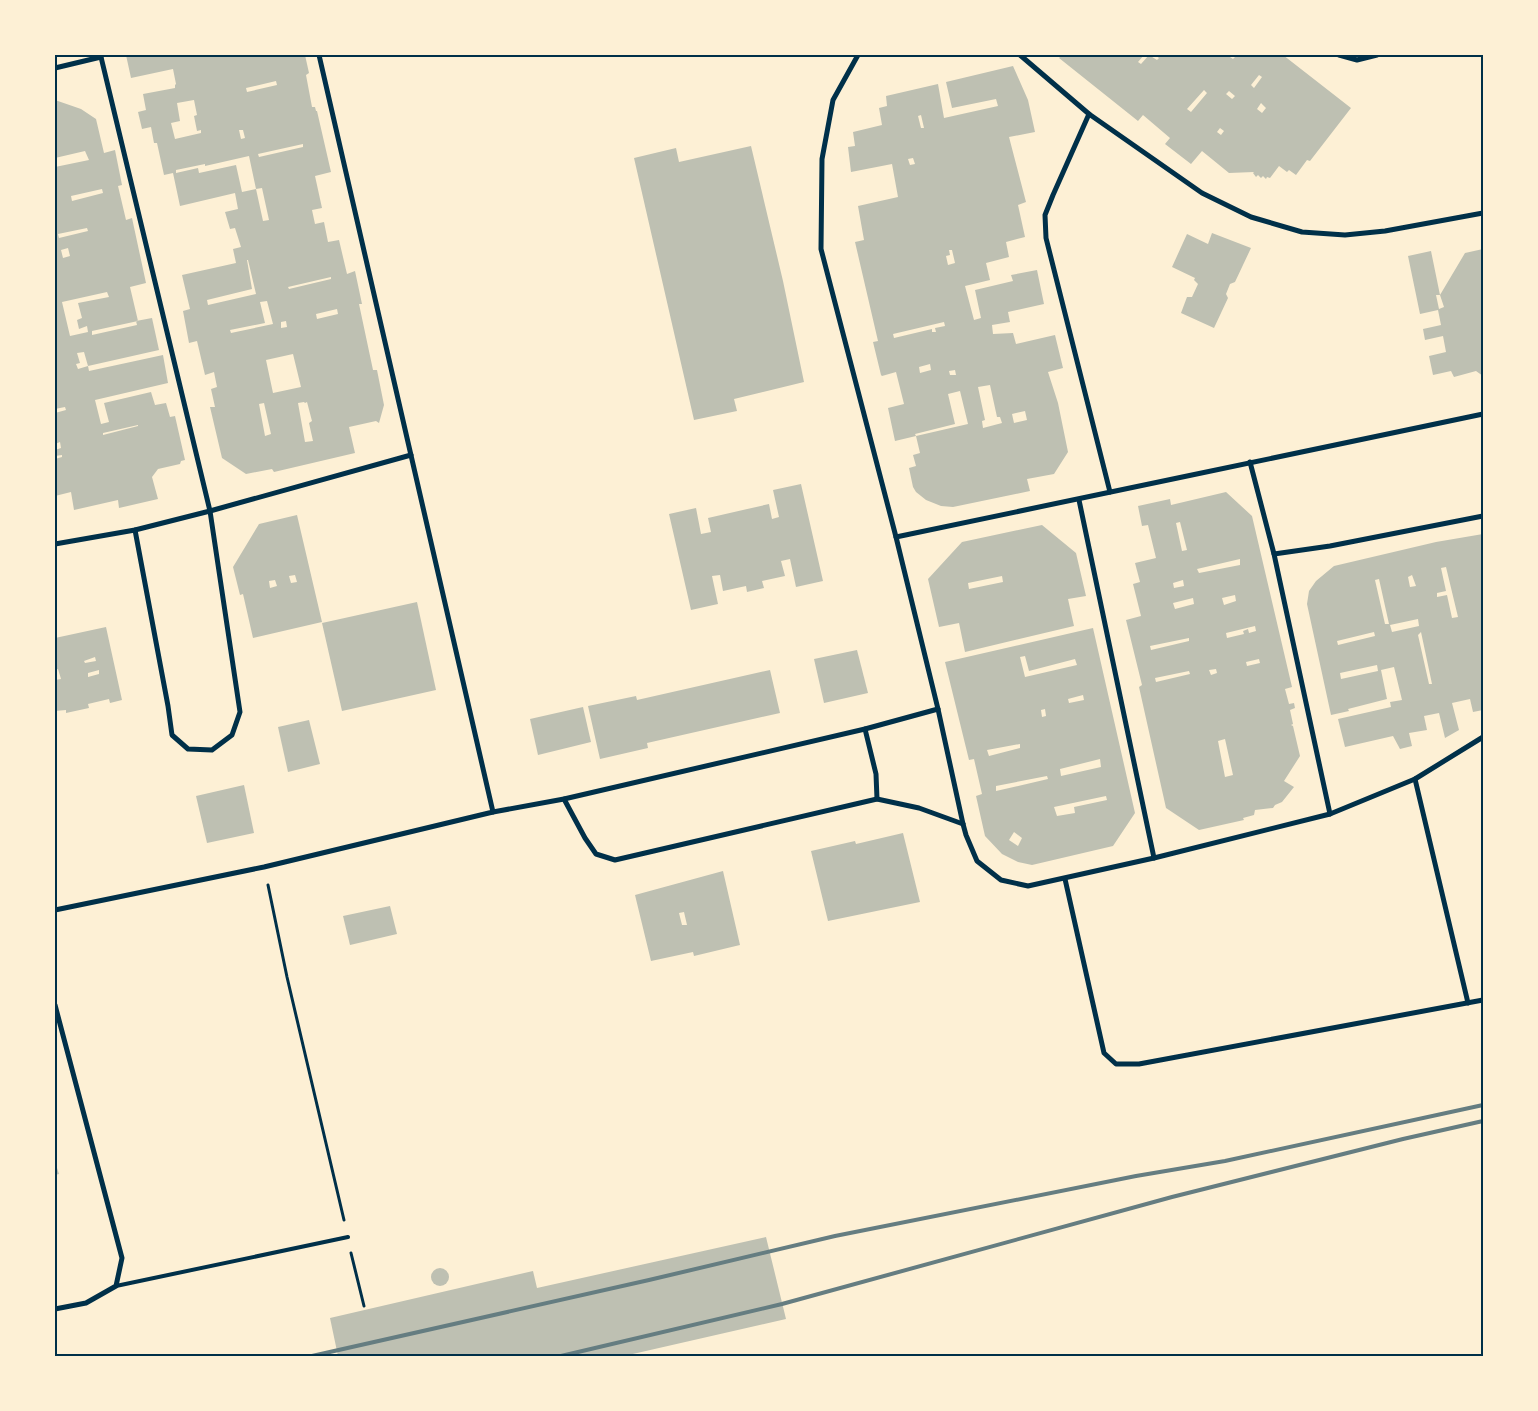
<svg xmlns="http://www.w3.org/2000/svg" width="1538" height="1411" font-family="Georgia,serif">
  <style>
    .building { fill: #bec0b2; fill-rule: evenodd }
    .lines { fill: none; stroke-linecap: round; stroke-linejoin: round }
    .path { stroke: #003049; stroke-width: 3 }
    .service { stroke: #003049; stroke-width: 4 }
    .minor { stroke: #003049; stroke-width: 5 }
    .rail { stroke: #657d81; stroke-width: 4 }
    .neatline { fill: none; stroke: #003049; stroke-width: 2 }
  </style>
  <rect width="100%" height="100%" fill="#fdf0d5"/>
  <g class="building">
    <path d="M126 55H305L309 73 306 75 312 107H315L316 111H317L331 172 315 176 322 208 312 210 315 224 324 222 328 242 339 240 347 274 355 271 362 304H359L373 370H377L384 405 379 423 376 421 349 427 355 453 274 472 272 469 246 474 222 458 210 407H215L211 389 217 387 214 372 205 375 197 341 189 343 183 311 190 309 182 275 236 263 233 249 241 247 235 228 230 229 225 212 238 209 235 193 180 206 173 173 164 175 157 143H154L151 127 142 129 138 112 146 110 143 94 175 88V85L176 84 173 69 131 78ZM276 81 277 85 247 92 246 88ZM194 100 197 115 194 116 197 131 201 130V133L175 139 171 123 180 121 177 103ZM239 130H243L245 138 241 139ZM303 144V147L259 157 258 154ZM249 156 256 189 262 188 269 220 263 221 256 189 242 192 236 165 199 173 198 168 176 173V170L205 164V166ZM247 260H248L256 294 208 305 207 300 252 289ZM331 277V279L289 289 288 287ZM267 301 273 324 231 333 230 330 265 323 260 302ZM337 309 338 314 317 319 316 314ZM286 321 287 327 281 328V322ZM293 354 301 387 273 393 266 360ZM304 402 305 403 307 402 312 421 309 423 313 441 305 442 298 403ZM264 403 271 434 265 436 259 404Z"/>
    <path d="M1057 55H1144L1138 62 1141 64 1149 55 1157 60 1159 58 1155 55H1231L1230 57 1233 59 1237 55H1283L1351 108 1310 161 1307 160 1296 175 1289 170 1287 172 1279 166 1270 178 1267 177 1266 179 1263 176 1261 178 1258 175 1256 177 1253 173 1254 172 1229 173 1202 151 1191 164 1165 144 1170 138 1143 115 1138 121 1059 58 1060 57ZM1259 75 1262 77 1254 88 1251 85ZM1204 90 1207 93 1191 112 1187 109ZM1229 91 1235 96 1232 99 1226 94ZM1261 103 1266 108 1262 113 1257 109ZM1220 128 1224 131 1221 135 1217 132Z"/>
    <path d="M1013 66 1028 100 1035 132 1009 137 1026 202 1018 205 1025 237 1006 242 1009 257 986 263 990 280 965 286 974 320 981 318 975 290 1013 281 1011 275 1037 270 1044 304 1008 312 1010 322 992 325 993 334 1013 333 1016 344 1055 335 1063 368 1048 372 1058 403 1068 452 1054 474 1027 479 1030 491 953 507 941 506 926 500 916 492 913 487 909 468 916 466 913 455 920 453 916 436 968 424 960 391 948 394 955 424 915 434 916 436 895 441 888 408 904 404 896 372 882 376 881 375 873 342 878 341 855 242 864 240 858 206 898 197 892 164 851 172 848 147 855 146 853 132 882 125 879 108 887 106 886 96 938 84 944 118 998 106 996 99 952 108 946 82ZM921 115 924 128H921L918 116ZM913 158 915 164 910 165 908 159ZM949 250H952L955 263 948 265 946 256 950 255ZM944 322 945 326 935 328 936 332H932V329L894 338 893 334ZM930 364 931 370 920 373 919 367ZM955 370 956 375H950L949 371ZM990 385 997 417H1000L1002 423 983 428 982 421 985 420 978 387ZM1025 411 1027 420 1014 423 1012 414Z"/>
    <path d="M55 100 81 109 96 119 104 153 115 150 122 185 118 186 126 220 132 218 146 283 130 287 138 321 92 331V335L137 325 136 321 152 318 159 350 88 366 84 352 77 353 80 363 76 364 78 369 88 366 89 371 163 355 168 383 95 400 101 424 109 422 104 403 151 392 155 405 166 403 170 417 175 416 185 460 181 461 180 464 158 469 152 477 158 499 119 508 118 500 74 510 71 492 55 496V459L62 457V455L55 456V450L61 448 60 442 55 444V413L66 410 65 407 55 409V167L89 160 85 151 55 158ZM102 189 103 193 72 201 71 196ZM87 228 88 231 59 238 58 234ZM68 248 70 256 63 258 61 250ZM107 292 109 297 78 303 82 318 77 320 79 329 87 326 88 332 70 336 62 302ZM138 425V426L103 435V433Z"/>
    <path d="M751 146 783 281 804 382 734 399 737 411 694 420 634 158 676 148 679 162Z"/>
    <path d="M1212 233 1251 248 1235 282 1230 284 1226 294 1228 298 1214 328 1181 313 1187 297H1192L1198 284 1194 280 1195 278 1172 267 1187 234 1208 244Z"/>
    <path d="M1483 249V376L1476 371 1454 377 1451 371 1433 375 1429 356 1446 352 1443 336 1425 340 1423 329 1441 325 1438 310 1420 314 1408 256 1431 251 1440 295H1436L1439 309 1444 307 1440 295 1465 253Z"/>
    <path d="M801 484 823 581 796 587 790 559 781 561 785 576 762 581 764 588 747 592 746 586 723 591 720 575 712 576 718 604 691 610 669 514 696 508 701 534 711 532 708 518 769 504 772 519 779 517 773 490Z"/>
    <path d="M1226 492 1252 516 1292 687 1285 689 1289 704 1294 703 1295 708 1290 710 1293 724 1291 725 1293 726 1300 756 1284 781 1294 787 1282 802 1275 805 1273 808 1255 810 1254 815 1243 818 1244 820 1199 830 1166 808 1139 687 1142 685 1126 620 1141 616 1133 584 1140 582 1135 563 1156 558 1148 525 1142 526 1138 506 1170 499 1171 505ZM1180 522 1187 550 1182 551 1176 523ZM1240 559V565L1199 573 1197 569ZM1183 580 1184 586 1174 588 1173 583ZM1235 595 1236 601 1224 605 1222 598ZM1193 598 1194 604 1175 609 1173 603ZM1255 626 1256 631 1249 633 1248 629 1243 631 1244 634 1227 638 1226 633ZM1189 638V641L1151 650 1150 646ZM1259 659 1260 663 1247 666 1246 662ZM1216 669 1217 673 1211 675 1209 670ZM1189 671 1190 674 1156 682 1155 678ZM1225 739 1233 775 1225 777 1218 741Z"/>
    <path d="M297 515 322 622 253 638 243 594 240 595 233 567 259 524ZM295 575 297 582 291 583 289 576ZM275 580 277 586 270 588 269 581Z"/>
    <path d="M1042 525 1076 553 1086 596 1068 599 1074 626 965 652 959 623 939 627 928 579 962 542ZM1002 576 1003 582 969 589 968 583Z"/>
    <path d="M1483 534V710L1473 712 1470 699 1452 703 1459 730 1445 738 1439 713 1424 716 1427 730 1409 733 1412 746 1400 749 1393 736 1345 747 1338 719 1391 707 1390 702 1402 700 1394 667 1381 670 1387 699 1348 709 1349 711 1331 715 1307 604 1309 591 1316 581 1334 566 1436 542ZM1446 567 1458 617 1452 618 1447 595 1437 597V593L1446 591 1441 568ZM1412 575 1416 586 1410 587 1408 577ZM1379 579 1389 624H1385L1375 580ZM1418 619 1419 626 1392 632 1390 625ZM1374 632 1375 636 1338 645 1337 641ZM1421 632 1432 684H1429L1418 635ZM1377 665 1378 671 1341 679 1340 673Z"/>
    <path d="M417 602 436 690 342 711 322 623Z"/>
    <path d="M106 627 122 700 110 703 109 699 88 704 89 708 66 713V710L55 711V680L61 679 58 669 55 670V638ZM95 657 96 661 85 663 84 661ZM99 670V674L88 677V673Z"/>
    <path d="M1093 628 1135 813 1113 846 1032 865 1018 862 1002 854 985 836 976 796 982 794 974 759 969 760 945 662ZM1025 656 1029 671 1075 659 1077 665 1025 677 1020 657ZM1083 695 1084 700 1069 703 1068 699ZM1045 709 1046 716 1042 717 1041 710ZM1020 744V748L989 756 987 750ZM1100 759 1101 767 1061 776 1060 769ZM1047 776 1048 779 996 791V786ZM1106 796 1107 800 1074 807 1075 813 1057 816 1054 807ZM1014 832 1022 838 1018 846 1009 840Z"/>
    <path d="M857 650 868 693 824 703 814 659Z"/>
    <path d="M770 670 780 713 647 743 648 748 600 759 588 706 636 696 637 700Z"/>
    <path d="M583 707 591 742 538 755 530 719Z"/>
    <path d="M309 720 320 764 288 772 278 727Z"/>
    <path d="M244 785 254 833 207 843 196 796Z"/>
    <path d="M903 833 920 902 828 921 811 851 855 841 856 844Z"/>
    <path d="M723 871 740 945 694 956 693 952 651 961 635 895ZM684 912 687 925H682L679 913Z"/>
    <path d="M390 906 397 934 350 945 343 916Z"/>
    <path d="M55 1162 59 1174 55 1175Z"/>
    <path d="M766 1237 786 1319 624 1356H338L330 1318 533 1271 537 1288Z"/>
    <circle cx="440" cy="1277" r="9"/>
  </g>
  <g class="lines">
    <g class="path">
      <path d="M268 885 287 977 344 1220"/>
      <path d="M351 1253 364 1306"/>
    </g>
    <path class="service" d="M116 1286 348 1237"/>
    <g class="minor">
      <path d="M858 55 833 100 822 159 821 249 896 537 938 709 963 824 966 835 977 861 1001 880 1028 886 1154 858 1330 814 1415 779 1483 737"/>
      <path d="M1020 55 1089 114 1202 193 1251 217 1302 232 1345 235 1385 231 1483 213"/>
      <path d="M1339 55 1357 60 1377 55"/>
      <path d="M101 57 210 511 240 712 232 735 212 750 188 749 172 735 168 706 135 530"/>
      <path d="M55 68 101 57V55"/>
      <path d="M1089 114 1053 195 1045 215 1046 238 1110 492"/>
      <path d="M1250 462 1274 554 1330 814"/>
      <path d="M1079 500 1154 858"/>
      <path d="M896 537C1092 497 1287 454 1483 414"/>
      <path d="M55 544 135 530 210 511 411 455"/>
      <path d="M1274 554 1330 546 1483 516"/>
      <path d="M865 729 876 774 877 799"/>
      <path d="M1415 779 1468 1003"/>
      <path d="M564 799 585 838 596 854 615 860 877 799 919 808 963 824"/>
      <path d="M493 812 564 799 865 729 938 709"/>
      <path d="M1065 879 1104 1053 1116 1064H1139L1483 1000"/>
      <path d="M55 910 264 867 493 812 319 55"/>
      <path d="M55 1005 122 1258 116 1286 86 1303 55 1309"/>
    </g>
    <g class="rail">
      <path d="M312 1356 649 1280 835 1236 1136 1176 1225 1161 1483 1105"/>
      <path d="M561 1356 782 1304 1172 1197 1403 1139 1483 1121"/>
    </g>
  </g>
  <rect width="1538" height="1411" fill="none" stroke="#fdf0d5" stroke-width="112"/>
  <rect x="56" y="56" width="1426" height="1299" class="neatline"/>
</svg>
